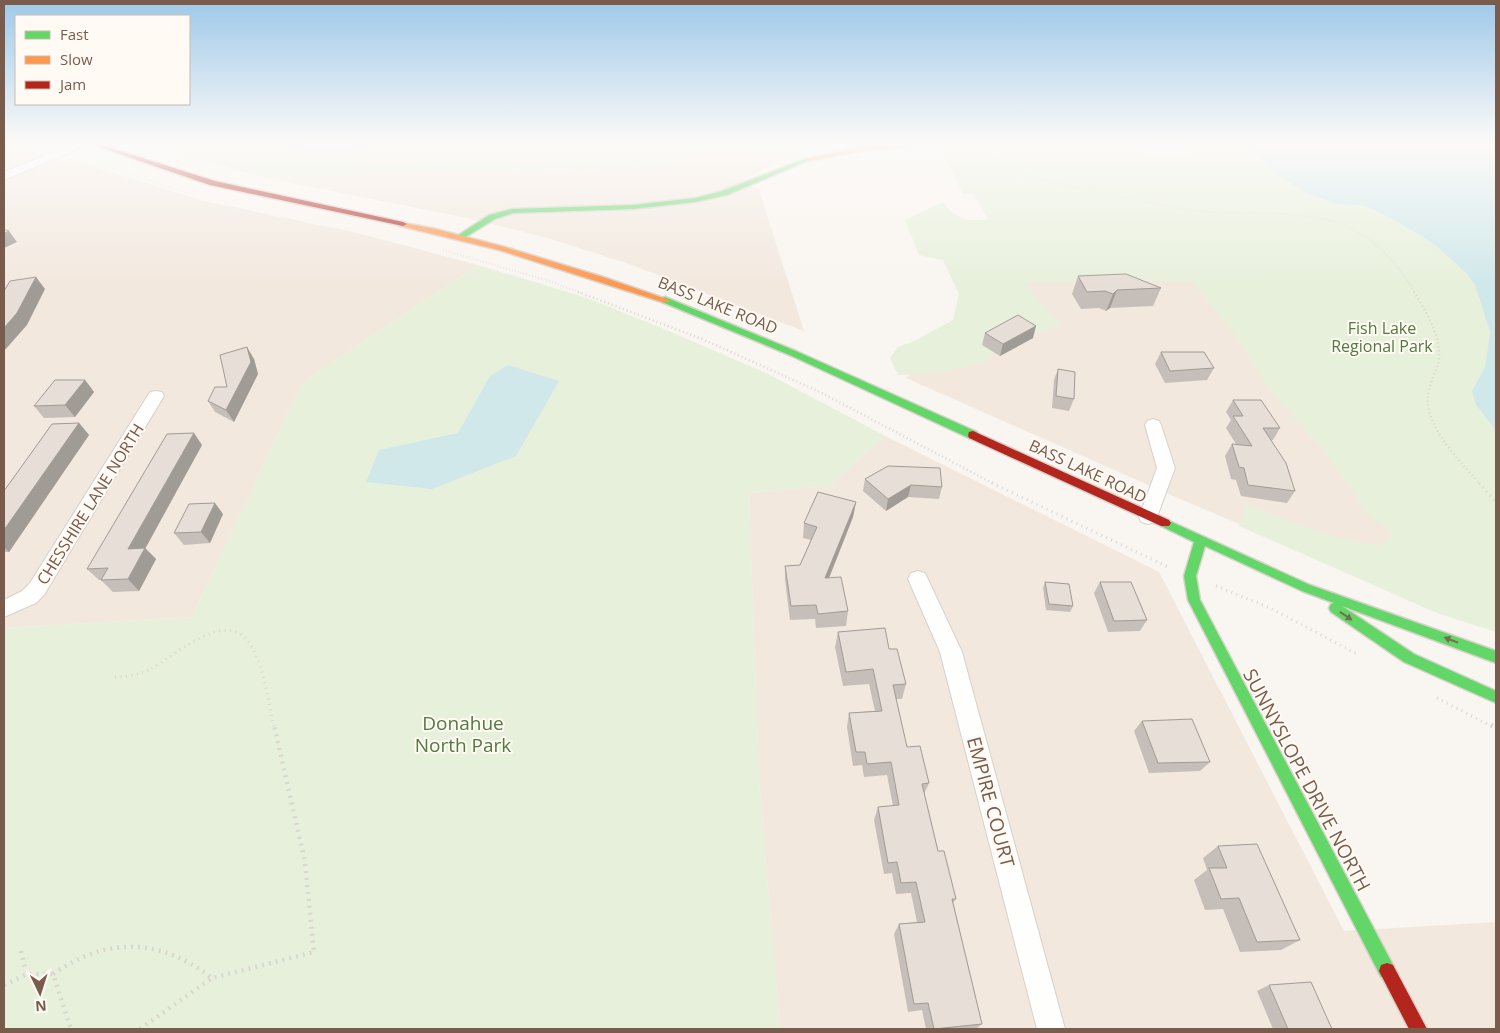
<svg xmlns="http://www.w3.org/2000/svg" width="1500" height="1033" font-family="'Open Sans',sans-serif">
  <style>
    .residential { fill: #f2e8de }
    .green { fill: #e7f0db }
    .water { fill: #d0e8ea }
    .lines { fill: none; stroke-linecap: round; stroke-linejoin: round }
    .street-casing { stroke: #d7d1cb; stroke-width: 2 }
    .fast-casing { stroke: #d9d2cb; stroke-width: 3 }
    .slow-casing { stroke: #d9d2cb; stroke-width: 3 }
    .jam-casing { stroke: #d9d2cb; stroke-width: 3 }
    .path-far3 { stroke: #dcd5d0; stroke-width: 2; stroke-dasharray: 0.5 2.5; stroke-linecap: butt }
    .path-far2 { stroke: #dcd5d0; stroke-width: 2.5; stroke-dasharray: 1 3; stroke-linecap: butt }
    .path-far1 { stroke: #dcd5d0; stroke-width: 3; stroke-dasharray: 1 4.5; stroke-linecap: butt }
    .path { stroke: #dcd5d0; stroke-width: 4.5; stroke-dasharray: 2 5; stroke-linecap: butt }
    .street { fill: #fefefd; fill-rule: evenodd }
    .fast { fill: #63d668; fill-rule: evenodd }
    .slow { fill: #ff974d; fill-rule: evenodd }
    .jam { fill: #b3261e; fill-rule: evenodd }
    .wall { fill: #c6bfb9 }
    .shaded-wall { fill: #a19b96 }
    .building { fill: #e6ded7; stroke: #a19b96 }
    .oneway { fill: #776e51 }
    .labels { text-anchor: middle; stroke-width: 4; stroke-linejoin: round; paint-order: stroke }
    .street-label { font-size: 16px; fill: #7a5c4d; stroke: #fffaf3 }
    .park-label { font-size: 16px; fill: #537a41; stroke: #fffaf3 }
    .near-park-label { font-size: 19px; fill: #537a41; stroke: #fffaf3 }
    .near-street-label { font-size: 19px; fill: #7a5c4d; stroke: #fffaf3 }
  </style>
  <rect width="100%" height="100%" fill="#f9f5f0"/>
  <g class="residential">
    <path d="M4 142H10L45 154 69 159 204 201 358 233 478 265 302 383 192 617 4 628Z"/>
    <path d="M146 142H218L203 160Z"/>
    <path d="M720 142H752L788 156 785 159 742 180 759 190 804 331 632 265 548 238 467 218 262 177 660 167Z"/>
    <path d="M1002 142H1138L1150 155 1051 158 1030 156Z"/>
    <path d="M1197 271 1481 626 1180 499 906 378 1022 278Z"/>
    <path d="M885 436 1159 572 1344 931 1496 922V1029H780L759 779 749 493 829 486Z"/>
  </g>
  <g class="green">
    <path d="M218 142H720L660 167 262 177 203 160Z"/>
    <path d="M752 142H874L829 146 788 156Z"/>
    <path d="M938 142H996L1004 147 1006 144 1031 142C1053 157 1076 158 1103 157L1112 148 1125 150 1134 156 1187 154 1186 142 1244 144 1277 175 1339 204 1365 206 1399 223 1434 244 1467 274 1475 285 1490 332 1485 367 1476 405 1496 431V632L1437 613 1239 526 1246 505 1326 535 1382 546 1392 532 1370 516 1325 452 1272 393 1231 329 1192 282 1135 280 1024 283 1062 326 1009 338 986 362 941 373 898 375 890 358 898 347 914 341 953 320 959 294 943 260 919 255 905 220 943 202C956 219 967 222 988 219L974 194H963Z"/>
    <path d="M478 265 587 298 664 329 768 374 885 436 829 486 749 493 759 779 780 1029H4V628L192 617 302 383Z"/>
  </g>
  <g class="water">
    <path d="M283 142H382C368 155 295 157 281 144Z"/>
    <path d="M1244 142H1496V431L1476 405 1472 391 1485 367 1490 332 1475 285 1467 274 1434 244 1399 223 1365 206 1339 204 1310 195 1277 175Z"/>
    <path d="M508 365 559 381 516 456 432 489 366 482 379 450 458 433 490 376Z"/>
  </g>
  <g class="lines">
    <defs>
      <g id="street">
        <path d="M79 142H94L4 180V172Z"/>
        <path d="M156 391 162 392 164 396 44 595 36 603 4 617V600L22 591 30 583 150 392Z"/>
        <path d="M1153 419 1159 421 1161 425 1175 468 1157 517 1155 522 1148 524 1141 522 1139 517 1157 468 1145 425 1147 421Z"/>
        <path d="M918 571 925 573 962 652 1065 1029H1037L940 652 908 579 911 573Z"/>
      </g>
      <g id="fast">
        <path d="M807 158 812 159 727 195 695 202 633 209 513 213 495 219 464 238 457 236 489 215 512 209 633 205 695 198 722 191Z"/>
        <path d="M665 297 798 352 977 432 978 435 973 439 969 438 792 356 662 302V298Z"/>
        <path d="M1165 519 1310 585 1496 651V663L1342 606 1414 654 1496 691V703L1404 662 1331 612 1329 608 1331 604 1334 603 1302 591 1205 546 1196 576 1200 600 1393 965 1395 971 1393 977 1387 979 1381 977 1188 600 1184 576 1194 542 1161 526 1159 523 1161 520Z"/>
      </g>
      <g id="slow">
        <path d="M918 142H939L936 144 866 150 809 161 806 159 866 146Z"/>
        <path d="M400 222 436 229 505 247 603 277 669 300 668 302H662L499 250 400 226Z"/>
      </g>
      <g id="jam">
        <path d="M84 142H92L215 181 403 222 407 224 403 226 210 185Z"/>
        <path d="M973 431 1169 520 1171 523 1169 526H1161L969 438 968 435 969 432Z"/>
        <path d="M1387 963 1393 965 1427 1029H1409L1379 971 1381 965Z"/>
      </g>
    </defs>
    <use href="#street" class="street-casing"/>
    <use href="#fast" class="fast-casing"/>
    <use href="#slow" class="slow-casing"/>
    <use href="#jam" class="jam-casing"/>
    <g class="path-far3">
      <path d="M23 142 38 147"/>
      <path d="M973 142C989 153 1004 164 1021 172 1045 182 1070 186 1095 191 1127 198 1159 206 1192 210 1290 221 1355 192 1415 293"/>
      <path d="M94 162 193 195"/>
      <path d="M443 250 549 281 581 293"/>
    </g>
    <g class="path-far2">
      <path d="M578 292 702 339 820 392 994 484"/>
      <path d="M1414 292C1426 312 1444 340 1438 364 1434 377 1426 390 1428 404 1430 431 1463 465 1480 484"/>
    </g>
    <g class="path-far1">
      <path d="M992 483 1168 567"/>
      <path d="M1479 483 1496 502"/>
      <path d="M1216 586 1270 608 1359 655"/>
      <path d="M115 677C127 677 138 675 149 670 177 655 230 603 253 649 265 672 268 701 274 727"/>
      <path d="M1437 698 1493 727"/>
    </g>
    <g class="path">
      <path d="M1491 725 1496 728"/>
      <path d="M21 951 26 972"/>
      <path d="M53 974C108 936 160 938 212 978L314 952 305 862 274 725"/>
      <path d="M4 985 27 974H53L71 1029"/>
      <path d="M140 1029 212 978"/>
    </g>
    <use href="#street" class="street"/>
    <use href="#fast" class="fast"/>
    <use href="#slow" class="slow"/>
    <use href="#jam" class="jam"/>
  </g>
  <g class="wall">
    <path d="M1078 276 1161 288 1153 306 1110 308 1106 311 1099 308 1081 309 1072 294Z"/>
    <path d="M985 333 1033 338 1000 356 982 345Z"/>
    <path d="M1161 352 1214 368 1207 380 1165 383 1155 364Z"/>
    <path d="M254 359 258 374 234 422 215 412 208 401 227 387Z"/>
    <path d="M1058 369 1074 399 1069 411 1052 408 1054 380Z"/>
    <path d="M85 380 94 392 75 417 44 418 34 406Z"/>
    <path d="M1233 400 1280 428 1273 440H1271L1295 491 1287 503 1241 496 1236 480 1231 479 1225 456 1232 444H1236L1226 428 1231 420 1226 412Z"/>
    <path d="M79 423 89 435 9 552H4V491Z"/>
    <path d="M202 445 145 548 156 559 139 591 113 592 101 580H99L87 569Z"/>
    <path d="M865 479 942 487 939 499 908 497 886 511 863 491Z"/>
    <path d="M856 502 853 517 829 578 848 611 846 626 816 628 815 619 790 620 785 580V566L800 565 811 540 803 538 804 523Z"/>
    <path d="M223 514 210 543 184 545 174 533Z"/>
    <path d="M1045 582 1073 606 1070 612 1046 610 1043 588Z"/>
    <path d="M1100 582 1147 620 1140 631 1108 632 1094 593Z"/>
    <path d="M838 632 889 649 906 684 902 699H896L907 747 929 783 924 794 938 851 956 899 953 903 982 1024 976 1029H926L922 1010 908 1012 894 934 899 924 917 922 911 893 896 894 892 873 884 874 874 820 878 807 893 806 887 775 864 777 862 765 853 766 847 727 849 713 875 711 869 684 843 686 835 647Z"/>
    <path d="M1142 721 1210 762 1200 771 1149 773 1134 731Z"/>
    <path d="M1218 846 1300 940 1281 950 1240 952 1223 909 1205 910 1194 880 1207 870 1203 858Z"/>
    <path d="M1269 985 1332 1029H1273L1257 991Z"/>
  </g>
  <g class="shaded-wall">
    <path d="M9 231 17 242 4 248V233Z"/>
    <path d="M36 277 45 289 27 325 4 351V328Z"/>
    <path d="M1117 290 1110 308 1106 311 1113 294Z"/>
    <path d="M1036 326 1033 338 1000 356 1003 344Z"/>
    <path d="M247 347 254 359 258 374 234 422 226 410Z"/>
    <path d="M85 380 94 392 75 417 65 405Z"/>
    <path d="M79 423 89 435 9 552 4 547V530Z"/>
    <path d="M194 433 202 445 139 560 128 549Z"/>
    <path d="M911 485 908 497 886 511 888 499Z"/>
    <path d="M856 502 853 517 823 593 825 578Z"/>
    <path d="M215 503 223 514 210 543 201 532Z"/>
    <path d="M145 548 156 559 139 591 128 579Z"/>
  </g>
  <g class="building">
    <path d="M4 229 9 231 4 233Z"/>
    <path d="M1126 274 1161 288 1117 290 1113 294 1105 291 1087 292 1078 276Z"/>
    <path d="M36 277 17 313 4 328V291L10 281Z"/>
    <path d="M1018 315 1036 326 1003 344 985 333Z"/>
    <path d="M247 347 251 362 226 410 208 401 215 387H227L220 355Z"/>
    <path d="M1161 352H1204L1214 368 1170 371Z"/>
    <path d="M1058 369 1075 372 1074 399 1056 396Z"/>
    <path d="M55 380H85L65 405 34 406Z"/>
    <path d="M1233 400H1261L1280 428H1263L1286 463 1295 491 1248 485 1244 468 1239 467 1232 444 1252 446 1233 416H1243Z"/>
    <path d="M79 423 4 530V491L52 424Z"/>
    <path d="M194 433 128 549 145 548 128 579 101 580 108 568 87 569 167 434Z"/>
    <path d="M888 466 940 468 942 487 911 485 888 499 865 479Z"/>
    <path d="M818 492 856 502 825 578 841 577 848 611 818 614 816 605 791 606 785 566 800 565 817 527 804 523Z"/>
    <path d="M215 503 201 532 174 533 189 504Z"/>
    <path d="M1045 582 1069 584 1073 606 1049 604Z"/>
    <path d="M1100 582H1131L1147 620 1114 621Z"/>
    <path d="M885 628 889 649H897L906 684 893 685 907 747 920 746 929 783 922 784 938 851H944L956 899H952L982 1024 934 1029 928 1003 914 1004 899 924 925 922 916 882 901 883 897 862 888 863 878 807 899 805 891 762 867 764 865 752H856L849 713 882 711 873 669 846 672 838 632Z"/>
    <path d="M1192 719 1210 762 1158 763 1142 721Z"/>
    <path d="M1257 844 1300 940 1257 942 1239 898 1221 899 1209 868H1227L1218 846Z"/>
    <path d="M1311 982 1332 1029H1288L1269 985Z"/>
  </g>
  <defs><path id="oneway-solid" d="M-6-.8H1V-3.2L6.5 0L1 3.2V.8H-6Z" transform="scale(1.25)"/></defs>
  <g class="oneway">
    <use href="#oneway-solid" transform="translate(1346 616) rotate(34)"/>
    <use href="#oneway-solid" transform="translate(1451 640) rotate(-159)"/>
  </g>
  <linearGradient id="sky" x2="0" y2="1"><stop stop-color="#9ec9e9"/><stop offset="0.5" stop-color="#fcfaf8"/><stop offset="1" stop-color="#fcfaf8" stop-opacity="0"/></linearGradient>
  <rect width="1500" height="286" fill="url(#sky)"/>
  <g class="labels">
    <g class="street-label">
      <text transform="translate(718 305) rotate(22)" y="6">BASS LAKE ROAD</text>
      <text transform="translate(1088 471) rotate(25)" y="6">BASS LAKE ROAD</text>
      <text transform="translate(90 504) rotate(-58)" y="6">CHESSHIRE LANE NORTH</text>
    </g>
    <g class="park-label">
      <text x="1382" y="334">Fish Lake<tspan x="1382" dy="18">Regional Park</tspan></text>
    </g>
    <g class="near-park-label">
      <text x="463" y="730">Donahue<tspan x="463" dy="22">North Park</tspan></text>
    </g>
    <g class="near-street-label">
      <text transform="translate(1307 780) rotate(62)" y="7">SUNNYSLOPE DRIVE NORTH</text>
      <text transform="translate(991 802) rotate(75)" y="7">EMPIRE COURT</text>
    </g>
  </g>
  <rect width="1500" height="1033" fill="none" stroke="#7a5c4d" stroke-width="10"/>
  <rect x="15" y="15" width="175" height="90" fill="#fffaf3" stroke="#cabbb1"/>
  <rect x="25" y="31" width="25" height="8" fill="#63d668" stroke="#cabbb1"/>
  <text x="60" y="40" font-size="15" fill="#7a5c4d">Fast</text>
  <rect x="25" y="56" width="25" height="8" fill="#ff974d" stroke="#cabbb1"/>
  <text x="60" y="65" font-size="15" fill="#7a5c4d">Slow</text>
  <rect x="25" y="81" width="25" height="8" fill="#b3261e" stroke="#cabbb1"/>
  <text x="60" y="90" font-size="15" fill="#7a5c4d">Jam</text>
  <g transform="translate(40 993) rotate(176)" stroke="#fffaf3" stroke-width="4" paint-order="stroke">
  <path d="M0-4L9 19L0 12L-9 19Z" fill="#7a5c4d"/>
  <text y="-8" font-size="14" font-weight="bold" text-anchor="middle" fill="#7a5c4d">N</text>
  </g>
</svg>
